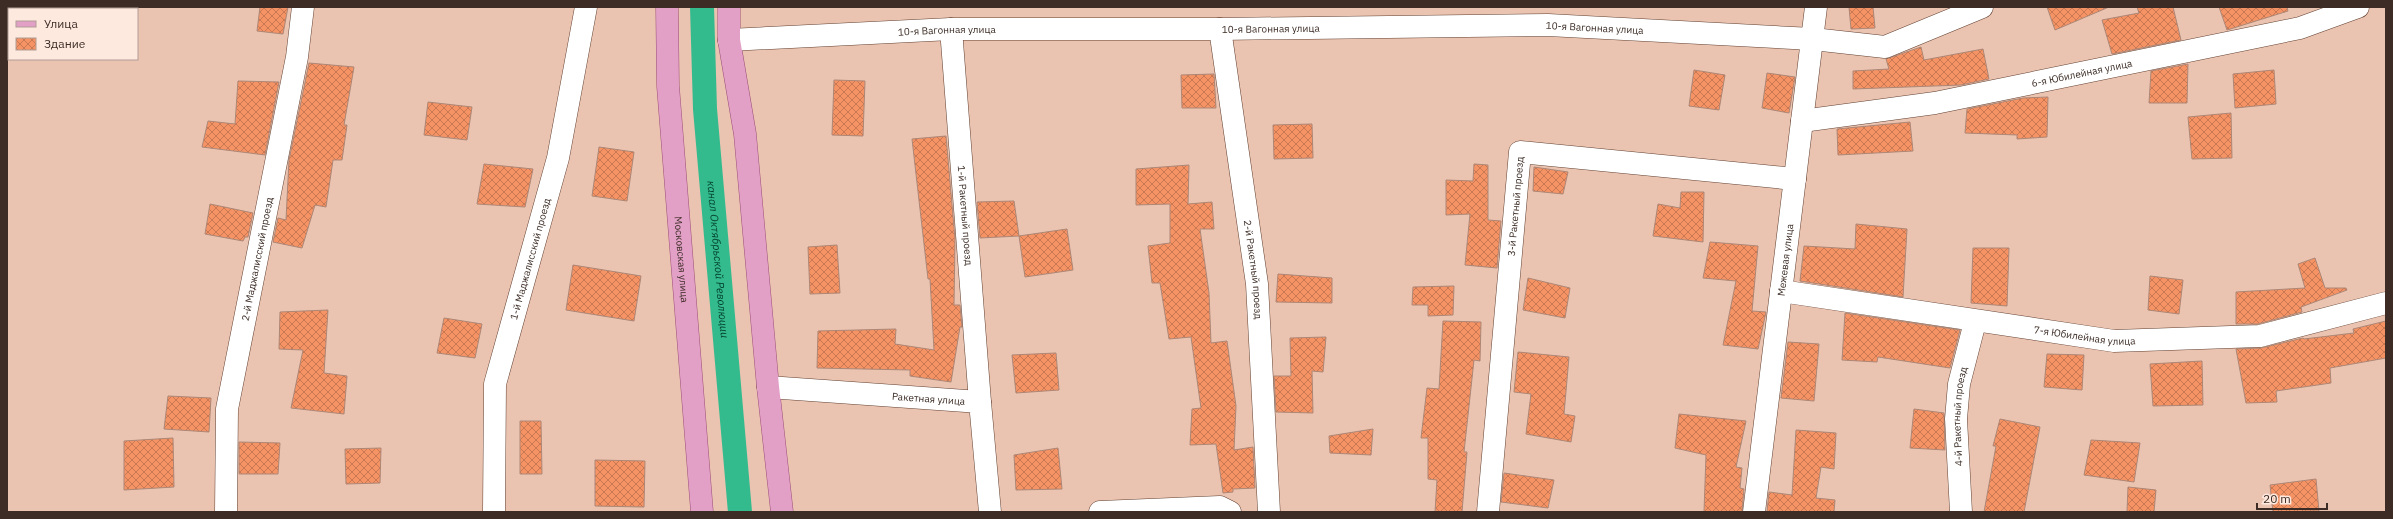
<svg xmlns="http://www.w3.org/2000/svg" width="2393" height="519" font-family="'IBM Plex Sans',sans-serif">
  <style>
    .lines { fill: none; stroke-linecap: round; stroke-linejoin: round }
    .canal { stroke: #33bb8d; stroke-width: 24 }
    .building { fill: url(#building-cross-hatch); stroke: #ad8776 }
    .minor-casing { stroke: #624131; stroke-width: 23 }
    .major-casing { stroke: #9b4e76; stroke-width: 23 }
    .minor { stroke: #fff; stroke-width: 22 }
    .major { stroke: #e2a0c7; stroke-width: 22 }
    .labels { text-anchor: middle; stroke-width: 3.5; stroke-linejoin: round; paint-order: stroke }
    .street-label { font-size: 10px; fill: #3c2c25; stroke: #fee9df }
    .water-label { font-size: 11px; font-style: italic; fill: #023d2b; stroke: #fee9df }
  </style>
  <defs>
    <pattern id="building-cross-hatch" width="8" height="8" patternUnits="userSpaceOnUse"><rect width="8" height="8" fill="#f59365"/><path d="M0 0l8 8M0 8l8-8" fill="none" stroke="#c87853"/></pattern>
  </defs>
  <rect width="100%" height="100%" fill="#ebc3b1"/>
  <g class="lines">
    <path class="canal" id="s1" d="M702 7 705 109 740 512"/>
  </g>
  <g class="building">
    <path d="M260 7H288L283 34 257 31Z"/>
    <path d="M1849 7H1873L1875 28 1851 29Z"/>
    <path d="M2047 7H2109L2055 30Z"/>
    <path d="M2137 7H2173L2181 40 2112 54 2102 20 2139 13Z"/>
    <path d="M2219 7H2287L2288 11 2227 30Z"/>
    <path d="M1921 47 1924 60 1983 49 1989 79 1961 85 1853 89V71L1889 69 1886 59Z"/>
    <path d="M309 63 354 67 344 125H347L342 160H333L326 207 315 205 302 248 273 242 278 218 286 220 289 160Z"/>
    <path d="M2188 64 2187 103H2149L2151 71Z"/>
    <path d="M1694 70 1725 75 1719 110 1689 106Z"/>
    <path d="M2274 70 2276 104 2235 108 2233 74Z"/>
    <path d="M1767 73 1795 77 1789 113 1762 108Z"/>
    <path d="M1214 74 1216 108H1182L1181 75Z"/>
    <path d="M834 80 865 81 863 136 832 135Z"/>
    <path d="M238 81 279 82 265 155 202 147 208 121 235 124Z"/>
    <path d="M2048 97 2047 137 2017 139V135L1965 133 1967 109 2023 98Z"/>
    <path d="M428 102 472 107 467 140 424 135Z"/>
    <path d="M2231 113 2232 158 2192 159 2188 117Z"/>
    <path d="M1910 122 1913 151 1838 155 1837 129Z"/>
    <path d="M1312 124 1313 158 1274 159 1273 125Z"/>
    <path d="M946 136 955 239 954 305H960L962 327H960L951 382 910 376V370L817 368 818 331 896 329 895 344 934 350 930 279H928L912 139Z"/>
    <path d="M599 147 634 152 627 201 592 196Z"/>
    <path d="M484 164 533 169 525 207 477 204Z"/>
    <path d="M1474 164 1488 165V220L1501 221 1497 268 1465 265 1470 214 1446 215V180L1473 181Z"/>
    <path d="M1189 165 1188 204 1212 202 1214 229H1200L1209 293 1211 343 1227 341 1236 406 1234 450 1253 447 1255 488 1233 489V492L1223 493 1216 444 1190 445 1192 409 1201 408 1191 337 1169 339 1160 283H1152L1148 246 1170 243V204L1136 205V169Z"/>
    <path d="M1534 167 1568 172 1563 194 1533 191Z"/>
    <path d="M1681 192H1704L1703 242 1653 236 1658 204 1680 208Z"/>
    <path d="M1014 201 1019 236 980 238 977 202Z"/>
    <path d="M210 204 253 213 248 237H245L243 241 205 234Z"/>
    <path d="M1856 224 1907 229 1903 297 1800 281 1804 246 1855 249Z"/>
    <path d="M1067 229 1073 270 1025 277 1019 236Z"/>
    <path d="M1710 242 1758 246 1752 311 1766 312 1758 349 1723 345 1736 281 1703 278Z"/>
    <path d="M837 245 840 293 810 294 808 247Z"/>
    <path d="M1973 248H2009L2007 306 1971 303Z"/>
    <path d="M2315 258 2325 288H2346L2347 290 2301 307 2302 312 2258 324H2236V292L2305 288 2298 264Z"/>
    <path d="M573 265 641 276 634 321 566 310Z"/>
    <path d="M1278 274 1332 278V303L1276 302Z"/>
    <path d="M2150 276 2183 280 2179 314 2148 310Z"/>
    <path d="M1528 278 1570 288 1565 318 1523 310Z"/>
    <path d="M1454 286 1453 315 1428 316V305H1412L1413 287Z"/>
    <path d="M328 310 324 373 347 376 344 414 291 408 303 350 279 349 280 312Z"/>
    <path d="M1845 313 1960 330 1950 368 1878 357 1877 362 1842 360Z"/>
    <path d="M444 318 482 324 475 358 437 353Z"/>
    <path d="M1443 321 1481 322 1480 361 1474 360 1464 452H1467L1462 512H1435L1437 480 1428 479V438H1421L1427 388 1439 389Z"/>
    <path d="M2386 321V358L2330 368 2331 383 2276 391 2277 402 2246 403 2236 349 2261 348 2303 338 2304 339 2354 333 2353 329Z"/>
    <path d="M1326 337 1323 372 1312 371 1313 413 1276 412 1274 376H1291L1290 338Z"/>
    <path d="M1788 342 1819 344 1814 401 1781 398Z"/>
    <path d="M1518 352 1569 357 1564 414 1575 416 1571 442 1526 434 1531 394 1514 392Z"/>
    <path d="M1056 353 1059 390 1016 393 1012 355Z"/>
    <path d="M2047 354 2084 355 2082 390 2044 387Z"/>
    <path d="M2202 361 2203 405 2153 406 2150 364Z"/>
    <path d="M168 396 211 398 209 432 164 429Z"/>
    <path d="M1914 409 1944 413 1945 450 1910 448Z"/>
    <path d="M1679 414 1746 421 1736 467 1742 468 1740 488 1744 489 1742 512H1704L1706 455 1675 448Z"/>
    <path d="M2000 419 2040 427 2024 512H1984L1996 446H1993Z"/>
    <path d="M520 421H541L542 474H520Z"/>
    <path d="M1373 429 1371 455 1330 453 1329 436Z"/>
    <path d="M1796 430 1836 433 1834 469 1821 467 1816 498 1835 500 1834 512H1767L1769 492 1792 495Z"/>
    <path d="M173 438 174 487 124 490V441Z"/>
    <path d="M2091 440 2140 443 2134 482 2084 475Z"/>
    <path d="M239 442 280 443 278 474H239Z"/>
    <path d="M381 448 380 483 346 484 345 449Z"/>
    <path d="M1058 448 1062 489 1016 490 1014 455Z"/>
    <path d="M595 460 645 461 644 507 595 506Z"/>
    <path d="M1504 473 1554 480 1548 508 1501 502Z"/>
    <path d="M2316 479 2319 511 2273 512 2270 485Z"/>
    <path d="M2128 487 2156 490 2154 512H2127Z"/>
  </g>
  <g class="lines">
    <defs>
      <g id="minor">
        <path id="s2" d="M951 29 980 402"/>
        <path id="s3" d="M1220 29 1257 284 1269 512"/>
        <path id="s4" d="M729 40 951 29H1220L1548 25 1813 39 1885 47 1982 7"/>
        <path id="s5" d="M1802 121 1935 103 2300 28 2358 7"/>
        <path id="s6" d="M1781 291 2114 341 2260 336 2386 303"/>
        <path id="s7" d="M768 387 980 402 990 512"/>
        <path id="s8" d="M226 512 227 409 297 57 303 7"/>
        <path id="s9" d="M494 512 495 384 558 158 586 7"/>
        <path d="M1100 512 1220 507 1230 512"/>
        <path id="s10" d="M1488 512 1520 152 1795 179"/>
        <path id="s11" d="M1754 512 1816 7"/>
        <path id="s12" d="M1961 512 1956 419 1959 384 1975 322"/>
      </g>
      <g id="major">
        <path id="s13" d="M667 7 668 86 702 512"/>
        <path d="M729 7V40L745 134 768 387 782 512"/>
      </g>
    </defs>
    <use href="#minor" class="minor-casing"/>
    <use href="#major" class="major-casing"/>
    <use href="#minor" class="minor"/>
    <use href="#major" class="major"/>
  </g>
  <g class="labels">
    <g class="street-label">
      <text dy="4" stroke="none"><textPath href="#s4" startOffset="866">10-я Вагонная улица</textPath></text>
      <text dy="4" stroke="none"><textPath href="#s4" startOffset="542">10-я Вагонная улица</textPath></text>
      <text dy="4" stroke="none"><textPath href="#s4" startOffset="218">10-я Вагонная улица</textPath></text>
      <text dy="4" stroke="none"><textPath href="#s5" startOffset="284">6-я Юбилейная улица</textPath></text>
      <text dy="4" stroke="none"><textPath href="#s10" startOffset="307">3-й Ракетный проезд</textPath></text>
      <text dy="4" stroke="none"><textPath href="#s2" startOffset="187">1-й Ракетный проезд</textPath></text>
      <text dy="4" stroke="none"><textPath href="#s8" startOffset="256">2-й Маджалисский проезд</textPath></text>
      <text dy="4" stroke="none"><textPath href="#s9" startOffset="258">1-й Маджалисский проезд</textPath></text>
      <text dy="4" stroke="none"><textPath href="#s11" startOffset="254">Межевая улица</textPath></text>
      <text dy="4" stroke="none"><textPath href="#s13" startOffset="253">Московская улица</textPath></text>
      <text dy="4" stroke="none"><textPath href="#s3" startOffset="243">2-й Ракетный проезд</textPath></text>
      <text dy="4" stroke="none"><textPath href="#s6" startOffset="307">7-я Юбилейная улица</textPath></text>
      <text dy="4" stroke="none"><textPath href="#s7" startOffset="161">Ракетная улица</textPath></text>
      <text dy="4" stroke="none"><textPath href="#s12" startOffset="96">4-й Ракетный проезд</textPath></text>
    </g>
    <g class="water-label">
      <text dy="4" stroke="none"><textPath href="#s1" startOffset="253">канал Октябрьской Революции</textPath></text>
    </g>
  </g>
  <rect width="2393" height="519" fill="none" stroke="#3c2c25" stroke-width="16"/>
  <rect x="8" y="8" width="130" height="52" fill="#fee9df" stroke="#b09d95"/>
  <rect x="16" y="21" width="20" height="6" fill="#e2a0c7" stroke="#b09d95"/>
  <text x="44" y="28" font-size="12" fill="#3c2c25">Улица</text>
  <rect x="16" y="38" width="20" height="12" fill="url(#building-cross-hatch)" stroke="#b09d95"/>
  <text x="44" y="48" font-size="12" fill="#3c2c25">Здание</text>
  <path d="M2257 503v6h70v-6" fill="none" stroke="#3c2c25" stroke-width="2"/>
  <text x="2263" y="503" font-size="12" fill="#3c2c25" stroke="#fee9df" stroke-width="3" paint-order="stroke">20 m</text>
</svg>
